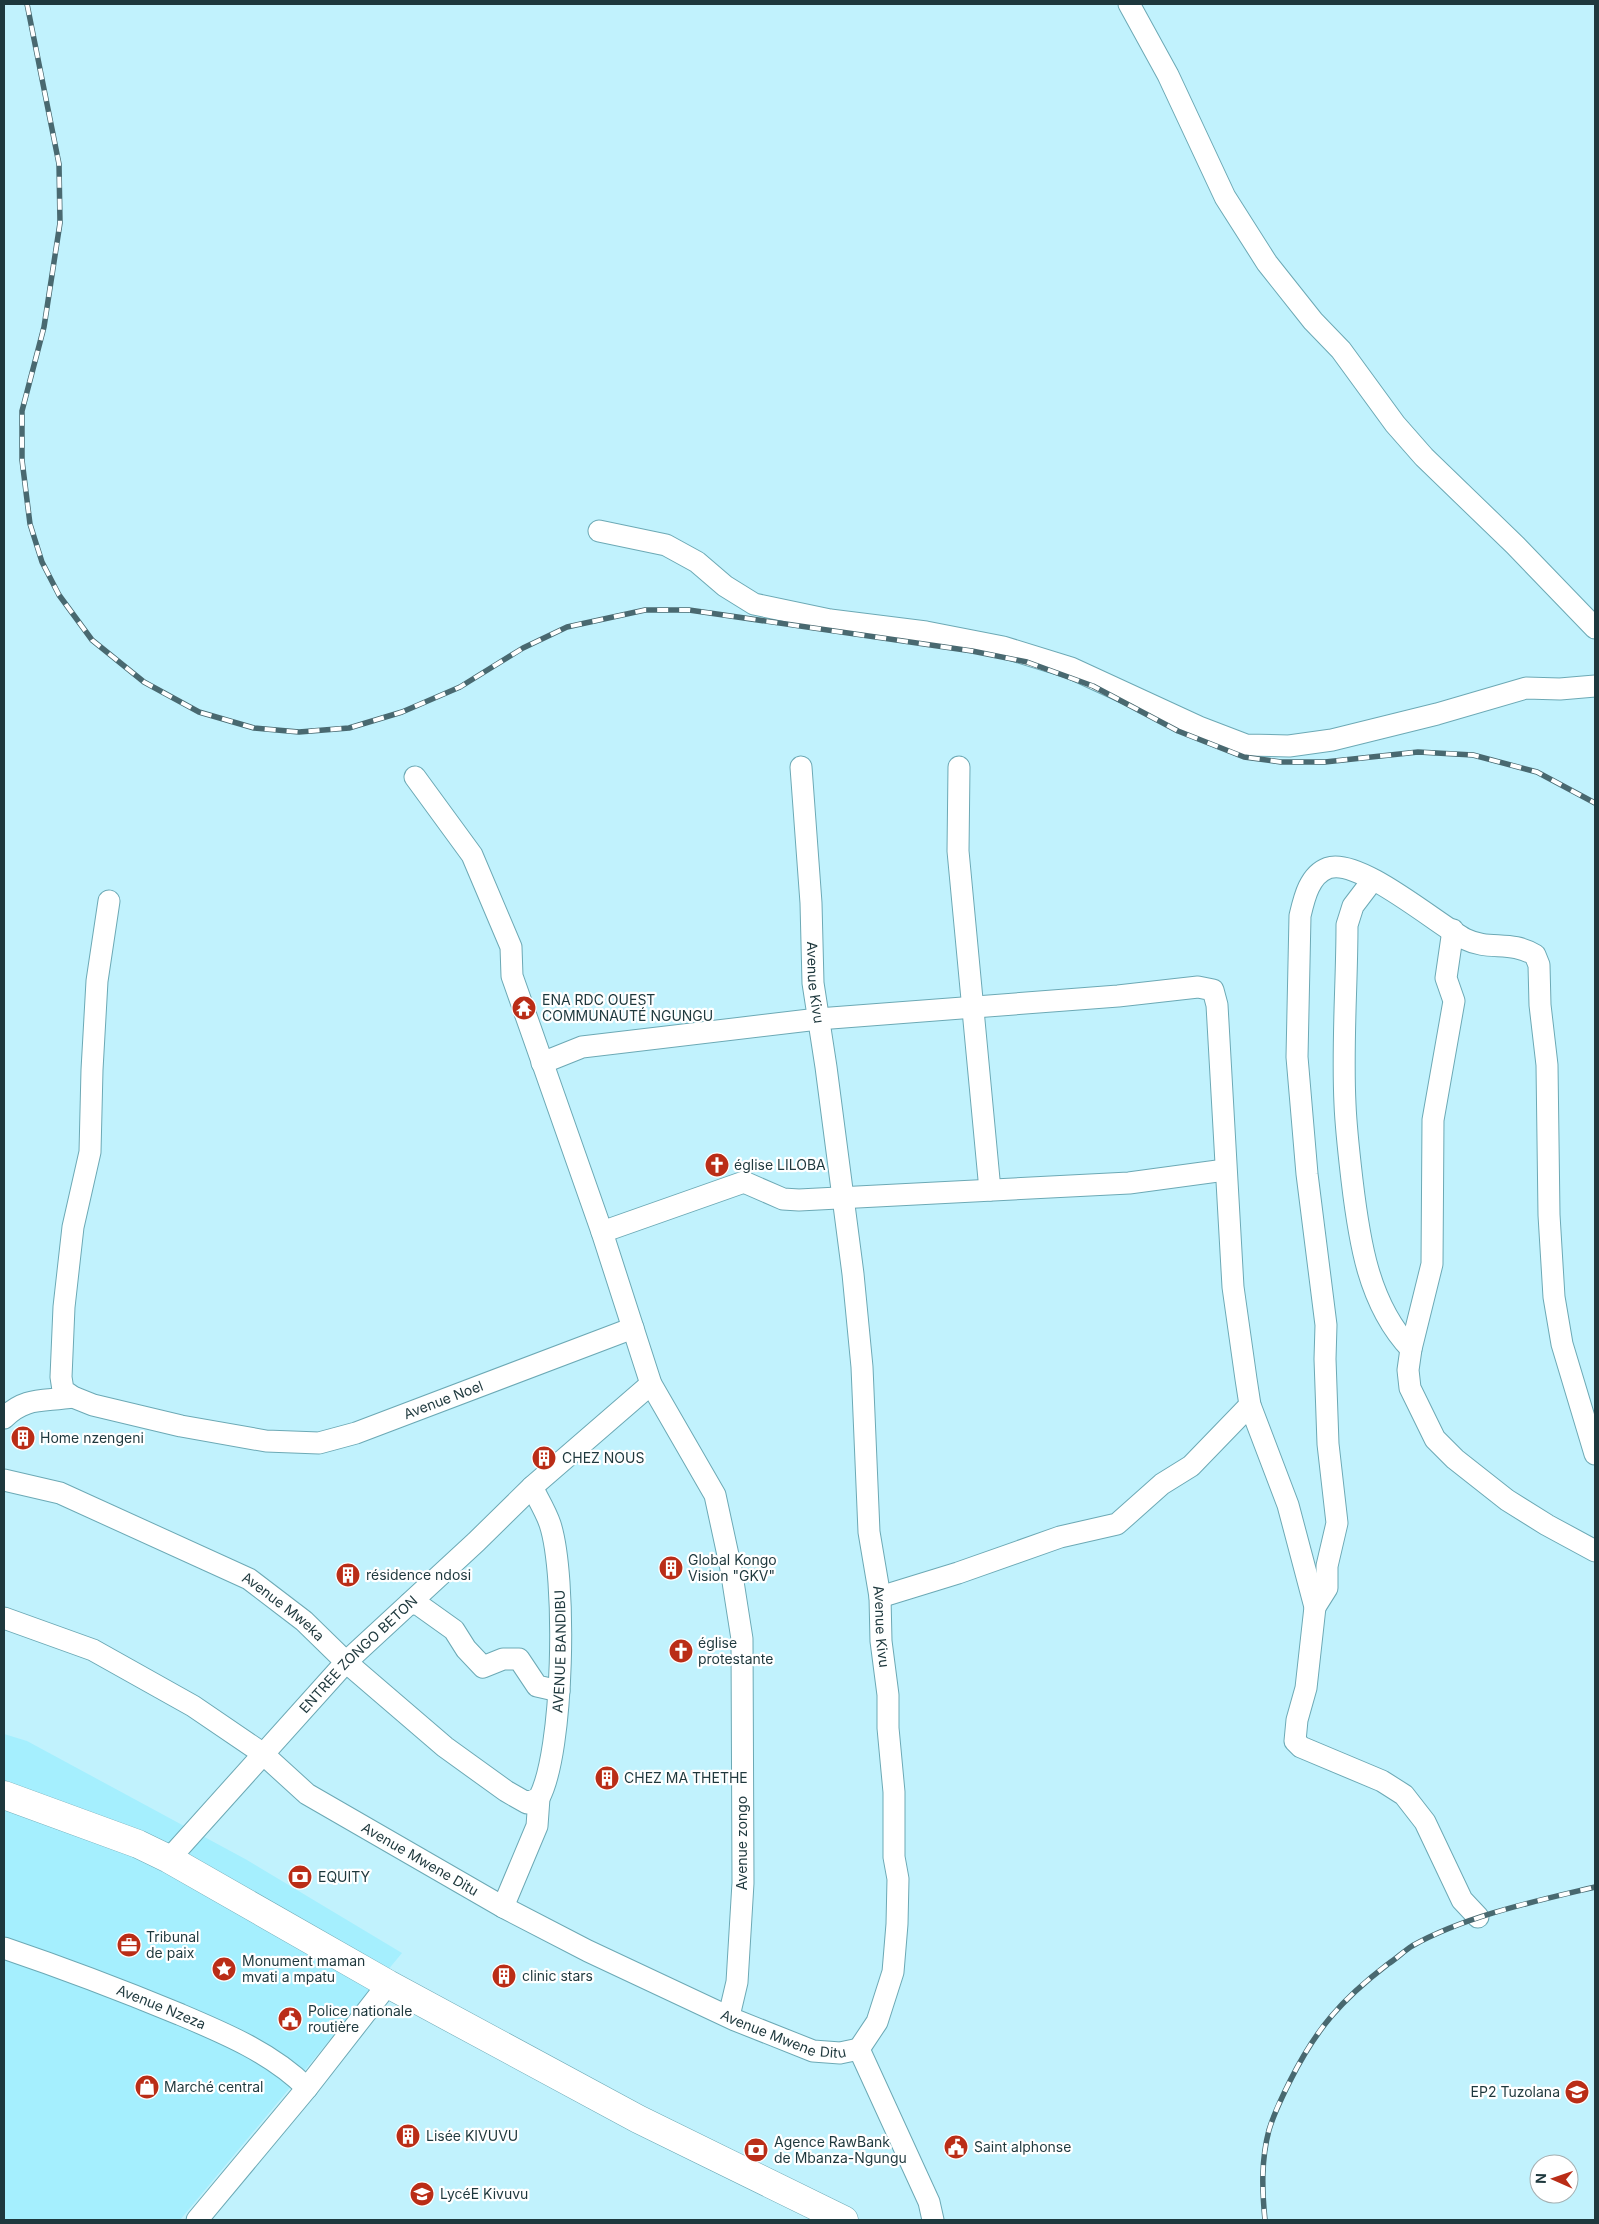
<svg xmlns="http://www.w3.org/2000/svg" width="1599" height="2224" font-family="Inter,sans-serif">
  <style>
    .built { fill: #a5effe }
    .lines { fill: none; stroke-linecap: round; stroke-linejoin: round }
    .minor-casing { stroke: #6ca9b5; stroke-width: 23 }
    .highway-casing { stroke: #6ca9b5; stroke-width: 29 }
    .minor { stroke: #fff; stroke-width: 21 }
    .highway { stroke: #fff; stroke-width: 28 }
    .rail-casing { stroke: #496970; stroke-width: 5.5 }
    .rail { stroke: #fff; stroke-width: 4; stroke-dasharray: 11; stroke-linecap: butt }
    .labels { text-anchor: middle; stroke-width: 4.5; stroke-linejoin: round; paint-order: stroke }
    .street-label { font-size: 14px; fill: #1e383d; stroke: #fff }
    .poi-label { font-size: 14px; fill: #1e383d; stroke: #fff; text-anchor: start }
  </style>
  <rect width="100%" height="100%" fill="#c1f2fd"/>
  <path class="built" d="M4 1734 27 1741 247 1860 402 1953 180 2220H4Z"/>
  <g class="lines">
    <defs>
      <g id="minor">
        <path d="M1129 4 1168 75 1225 197 1267 263 1313 321 1341 350 1395 424 1424 457 1515 545 1595 628"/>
        <path d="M599 531 666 545 697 562 725 586 754 604 830 620 926 632 1003 647 1071 668 1199 727 1246 745 1289 746 1332 740 1437 714 1526 688 1560 689 1595 686"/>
        <path id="s1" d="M801 767 811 903 813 983 826 1067 853 1274 862 1367 869 1532 880 1597 881 1641 888 1695V1728L894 1792V1857L898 1879 897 1924 893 1972 877 2022 859 2049"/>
        <path d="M959 767 958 851 990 1190"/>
        <path d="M415 777 472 855 511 947 512 976 602 1232 651 1384 715 1495 731 1569 742 1639 743 1883 737 1982 729 2016"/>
        <path d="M1372 881 1353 906 1347 925C1347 984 1342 1044 1345 1104 1346 1129 1349 1154 1352 1180 1359 1239 1368 1304 1411 1349"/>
        <path id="s2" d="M109 901 97 981 92 1070 90 1152 73 1227 64 1307 61 1377 63 1390 73 1397 93 1405 181 1426 266 1441 319 1443 356 1433 633 1328"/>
        <path d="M1453 930 1446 978 1454 1001 1433 1120 1432 1264 1411 1349 1408 1370 1410 1388 1435 1439 1455 1459 1507 1500 1547 1525 1595 1551"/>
        <path d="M542 1063 582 1047 818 1019 1118 996 1198 987 1213 990 1217 1005 1233 1287 1246 1379 1250 1405 1288 1505 1315 1607 1306 1688 1297 1720 1295 1741 1301 1747 1382 1781 1404 1795 1425 1822 1462 1900 1478 1917"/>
        <path d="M602 1232 744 1182 783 1199 799 1200 1129 1183 1225 1170"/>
        <path d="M4 1418C26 1396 44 1402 73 1397"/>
        <path id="s3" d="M4 1480 60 1493 249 1579 304 1621 346 1662 445 1747 506 1791 527 1803 539 1798C564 1752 567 1576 550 1524 546 1512 538 1499 532 1487"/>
        <path d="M880 1597 958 1573 1060 1537 1117 1524 1162 1484 1191 1466 1250 1405"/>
        <path d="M410 1603 419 1605 454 1630 466 1649 483 1667 503 1659H519L537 1686 559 1691"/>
        <path d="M1315 1607 1327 1588V1566L1337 1523 1328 1444 1325 1359 1326 1325 1307 1174 1297 1057 1300 916C1304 899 1309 875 1328 868 1359 857 1438 925 1465 939 1489 951 1511 940 1535 955L1539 965 1540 1005 1547 1065 1549 1215 1554 1297 1562 1344 1595 1454"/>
        <path id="s4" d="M4 1618 93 1650 193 1706 262 1753 307 1794 503 1907 588 1951 735 2020 813 2051 840 2053 859 2049"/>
        <path id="s5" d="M169 1859 346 1662 476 1542 532 1487 651 1384"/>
        <path d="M503 1907 537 1826 539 1798"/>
        <path id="s6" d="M4 1948C63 1968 121 1990 179 2014 224 2033 272 2053 307 2088"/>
        <path d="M859 2049 929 2202 933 2220"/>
        <path d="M197 2220 307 2088 388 1984"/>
      </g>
      <path id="highway" d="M4 1795 138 1844 169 1859 388 1984 638 2119 844 2220"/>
    </defs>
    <use href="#minor" class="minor-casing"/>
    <use href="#highway" class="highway-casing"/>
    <use href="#minor" class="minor"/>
    <use href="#highway" class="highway"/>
    <defs>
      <g id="rail">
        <path d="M27 4 59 164 60 223 44 327 22 411V460L30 524 42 562 59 595 92 640 144 682 199 712 254 728 299 732 349 728 402 712 460 687 523 648 567 627 645 610H689L972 651 1027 662 1093 686 1178 731 1244 757 1281 762H1325L1418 752 1473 755 1537 772 1595 803"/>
        <path d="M1265 2220C1262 2190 1261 2160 1269 2130 1274 2113 1282 2097 1290 2081 1316 2029 1341 2000 1388 1964 1396 1959 1404 1951 1412 1946 1465 1916 1536 1901 1595 1887"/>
      </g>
    </defs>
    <use href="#rail" class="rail-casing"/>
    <use href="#rail" class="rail"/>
  </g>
  <defs>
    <symbol id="temple-disc" viewBox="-11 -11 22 22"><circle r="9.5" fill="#ba2d17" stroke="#fff"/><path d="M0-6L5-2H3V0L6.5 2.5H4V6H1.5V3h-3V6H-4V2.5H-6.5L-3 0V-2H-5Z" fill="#fff"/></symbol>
    <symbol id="church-disc" viewBox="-11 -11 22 22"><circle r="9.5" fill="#ba2d17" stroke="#fff"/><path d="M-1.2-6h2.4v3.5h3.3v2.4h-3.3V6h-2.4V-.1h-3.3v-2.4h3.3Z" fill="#fff"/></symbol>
    <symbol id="building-disc" viewBox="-11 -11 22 22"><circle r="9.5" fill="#ba2d17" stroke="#fff"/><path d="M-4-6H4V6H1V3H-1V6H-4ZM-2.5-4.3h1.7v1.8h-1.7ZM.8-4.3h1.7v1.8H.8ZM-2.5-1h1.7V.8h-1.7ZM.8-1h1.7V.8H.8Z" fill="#fff"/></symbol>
    <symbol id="bank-disc" viewBox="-11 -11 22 22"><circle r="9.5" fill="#ba2d17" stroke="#fff"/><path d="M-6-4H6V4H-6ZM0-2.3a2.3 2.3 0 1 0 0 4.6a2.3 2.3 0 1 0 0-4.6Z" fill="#fff"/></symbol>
    <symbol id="office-disc" viewBox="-11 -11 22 22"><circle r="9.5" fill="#ba2d17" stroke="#fff"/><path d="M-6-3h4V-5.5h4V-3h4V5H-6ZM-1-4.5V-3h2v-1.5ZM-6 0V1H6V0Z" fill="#fff"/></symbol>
    <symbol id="sight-disc" viewBox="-11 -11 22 22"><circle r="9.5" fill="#ba2d17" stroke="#fff"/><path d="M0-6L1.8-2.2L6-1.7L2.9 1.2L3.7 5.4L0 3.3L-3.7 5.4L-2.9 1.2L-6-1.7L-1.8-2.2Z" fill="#fff"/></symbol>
    <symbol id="civic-disc" viewBox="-11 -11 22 22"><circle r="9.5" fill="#ba2d17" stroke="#fff"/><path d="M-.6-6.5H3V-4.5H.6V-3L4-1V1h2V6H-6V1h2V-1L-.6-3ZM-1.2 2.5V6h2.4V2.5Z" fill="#fff"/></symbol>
    <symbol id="shop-disc" viewBox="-11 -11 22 22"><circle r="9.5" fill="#ba2d17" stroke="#fff"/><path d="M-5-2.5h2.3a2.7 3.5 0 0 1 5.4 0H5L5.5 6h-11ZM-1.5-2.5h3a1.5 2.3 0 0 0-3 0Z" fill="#fff"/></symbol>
    <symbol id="school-disc" viewBox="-11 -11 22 22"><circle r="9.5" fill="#ba2d17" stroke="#fff"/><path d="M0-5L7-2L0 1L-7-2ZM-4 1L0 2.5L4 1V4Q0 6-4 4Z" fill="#fff"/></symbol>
  </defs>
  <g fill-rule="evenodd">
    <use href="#temple-disc" x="510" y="994" width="28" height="28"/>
    <use href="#church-disc" x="703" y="1151" width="28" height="28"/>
    <use href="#building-disc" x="9" y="1424" width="28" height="28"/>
    <use href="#building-disc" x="530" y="1444" width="28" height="28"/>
    <use href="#building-disc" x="657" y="1554" width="28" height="28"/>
    <use href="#building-disc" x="334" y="1561" width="28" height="28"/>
    <use href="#church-disc" x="667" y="1637" width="28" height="28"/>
    <use href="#building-disc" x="593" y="1764" width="28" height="28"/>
    <use href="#bank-disc" x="286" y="1863" width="28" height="28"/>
    <use href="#office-disc" x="115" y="1931" width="28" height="28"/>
    <use href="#sight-disc" x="210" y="1955" width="28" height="28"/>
    <use href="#building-disc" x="490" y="1962" width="28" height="28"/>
    <use href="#civic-disc" x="276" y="2005" width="28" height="28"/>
    <use href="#shop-disc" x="133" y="2073" width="28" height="28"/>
    <use href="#school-disc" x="1563" y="2078" width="28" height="28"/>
    <use href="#building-disc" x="394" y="2122" width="28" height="28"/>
    <use href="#civic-disc" x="942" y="2133" width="28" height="28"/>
    <use href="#bank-disc" x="742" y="2136" width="28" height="28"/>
    <use href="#school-disc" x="408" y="2180" width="28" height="28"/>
  </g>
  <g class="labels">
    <g class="street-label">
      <text dy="5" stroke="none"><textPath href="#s1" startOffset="216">Avenue Kivu</textPath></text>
      <text dy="5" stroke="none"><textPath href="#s2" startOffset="888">Avenue Noel</textPath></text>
      <text dy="5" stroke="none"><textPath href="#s3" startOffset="309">Avenue Mweka</textPath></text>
      <text dy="5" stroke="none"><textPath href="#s1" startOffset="864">Avenue Kivu</textPath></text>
      <text dy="5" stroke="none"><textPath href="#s3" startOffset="785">AVENUE BANDIBU</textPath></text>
      <text dy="5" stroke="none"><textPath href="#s5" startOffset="279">ENTREE ZONGO BETON</textPath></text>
      <text transform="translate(742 1843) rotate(-90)" y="5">Avenue zongo</text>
      <text dy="5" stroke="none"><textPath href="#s4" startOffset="484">Avenue Mwene Ditu</textPath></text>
      <text dy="5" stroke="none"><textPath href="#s6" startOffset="168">Avenue Nzeza</textPath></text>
      <text dy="5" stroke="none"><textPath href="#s4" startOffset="889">Avenue Mwene Ditu</textPath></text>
    </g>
    <g class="poi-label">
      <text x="542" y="1005">ENA RDC OUEST<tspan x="542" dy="16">COMMUNAUTÉ NGUNGU</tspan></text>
      <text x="734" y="1170">église LILOBA</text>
      <text x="40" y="1443">Home nzengeni</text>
      <text x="562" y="1463">CHEZ NOUS</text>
      <text x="688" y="1565">Global Kongo<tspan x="688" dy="16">Vision "GKV"</tspan></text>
      <text x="366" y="1580">résidence ndosi</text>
      <text x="698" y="1648">église<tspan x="698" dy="16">protestante</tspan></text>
      <text x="624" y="1783">CHEZ MA THETHE</text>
      <text x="318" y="1882">EQUITY</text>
      <text x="146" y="1942">Tribunal<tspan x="146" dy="16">de paix</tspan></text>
      <text x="242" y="1966">Monument maman<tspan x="242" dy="16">mvati a mpatu</tspan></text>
      <text x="522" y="1981">clinic stars</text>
      <text x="308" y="2016">Police nationale<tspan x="308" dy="16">routière</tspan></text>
      <text x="164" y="2092">Marché central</text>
      <text x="1560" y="2097" text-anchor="end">EP2 Tuzolana</text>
      <text x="426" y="2141">Lisée KIVUVU</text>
      <text x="774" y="2147">Agence RawBank<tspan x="774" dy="16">de Mbanza-Ngungu</tspan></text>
      <text x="974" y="2152">Saint alphonse</text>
      <text x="440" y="2199">LycéE Kivuvu</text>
    </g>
  </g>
  <rect width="1599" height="2224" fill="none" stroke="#1e383d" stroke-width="10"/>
  <g transform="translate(1554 2179) rotate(272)"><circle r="24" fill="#ffffff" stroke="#a5afb1"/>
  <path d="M0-4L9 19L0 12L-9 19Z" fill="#ba2d17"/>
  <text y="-8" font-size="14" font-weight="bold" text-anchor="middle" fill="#1e383d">N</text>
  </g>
</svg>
